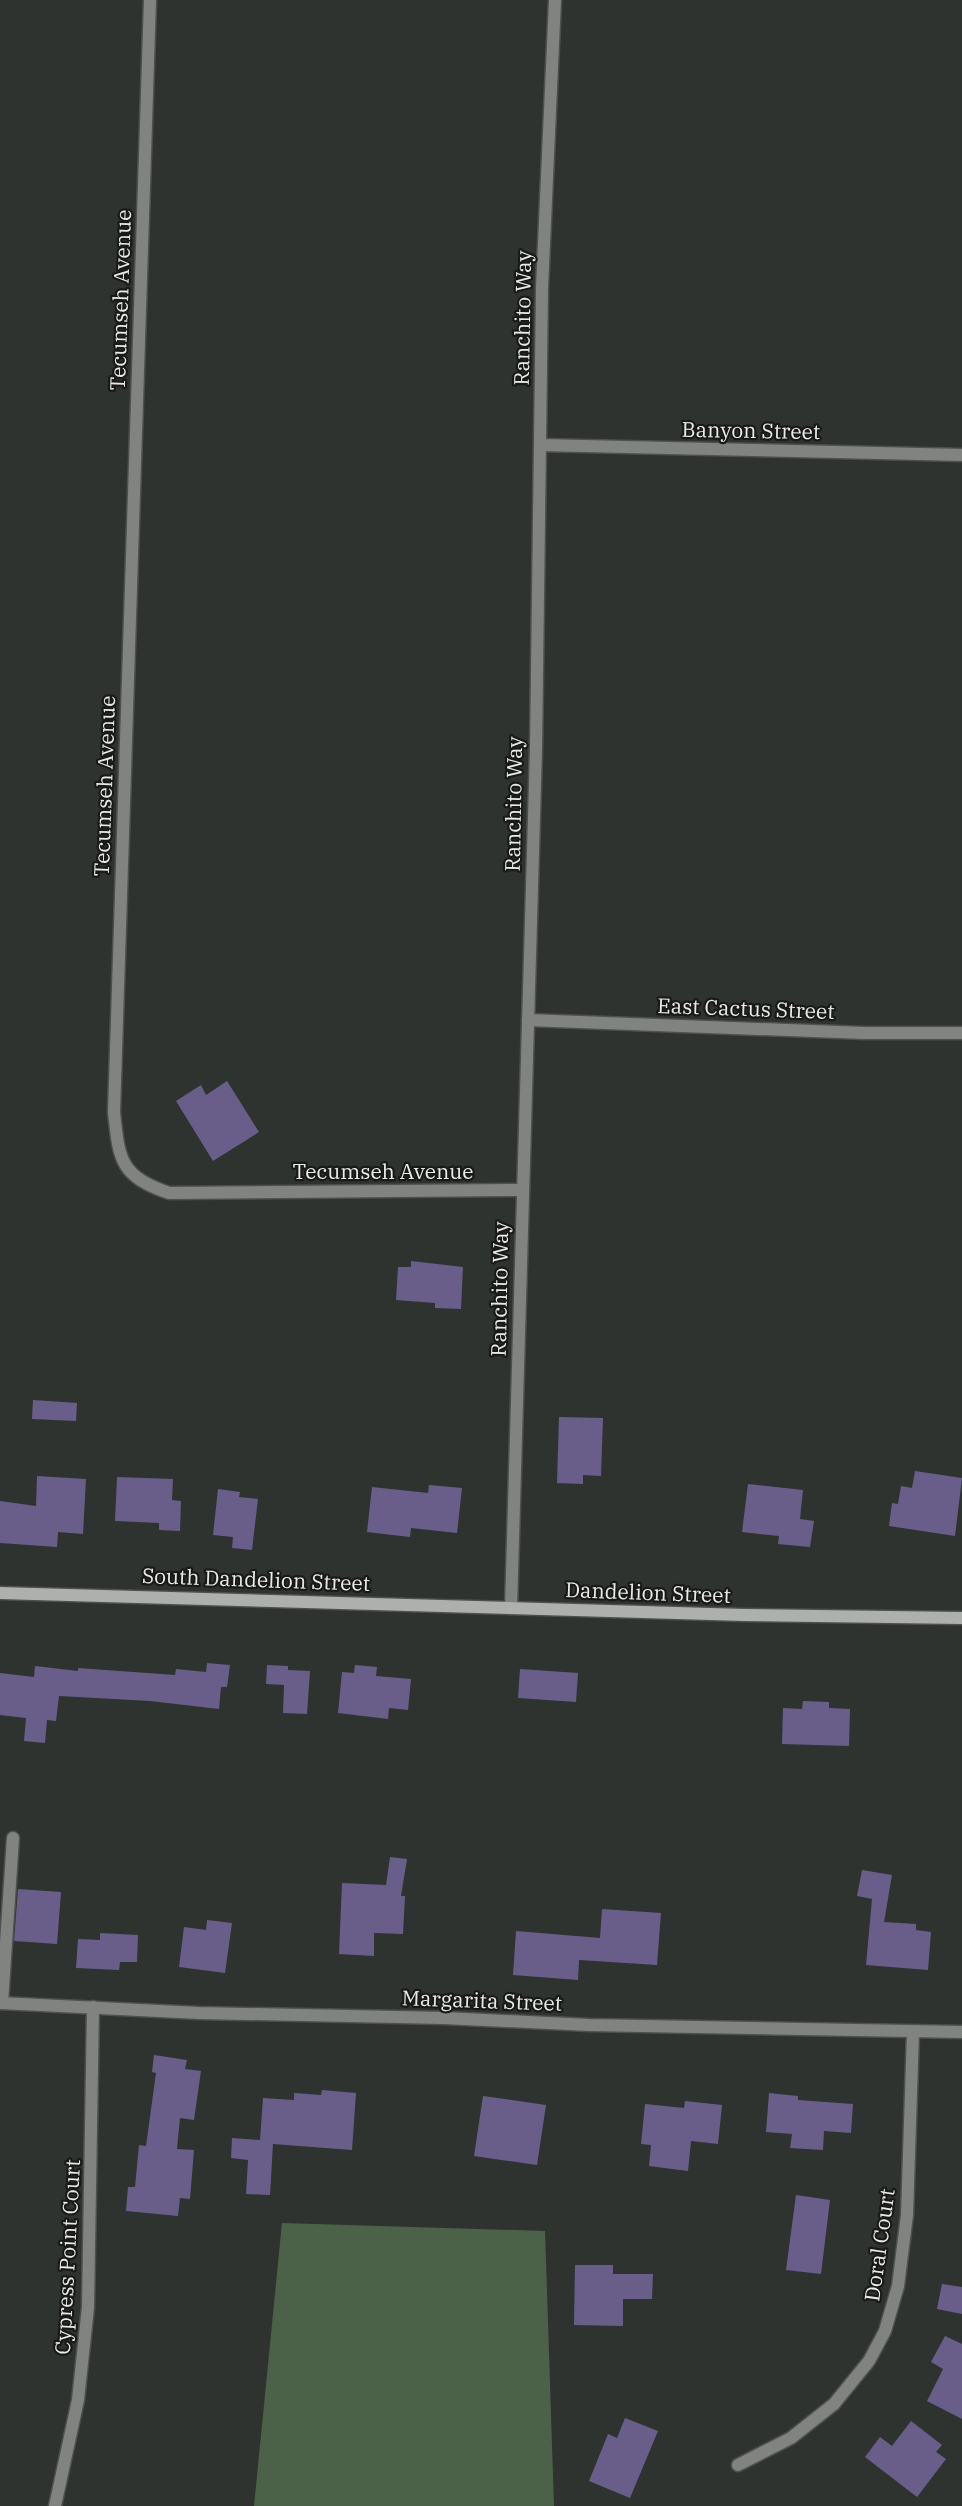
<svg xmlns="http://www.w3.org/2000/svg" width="962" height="2506" font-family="'IBM Plex Serif',serif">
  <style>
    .green { fill: #4b6249 }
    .building { fill: #695e8a }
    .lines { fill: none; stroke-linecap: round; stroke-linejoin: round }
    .street-casing { stroke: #4d504c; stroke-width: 15 }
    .secondary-casing { stroke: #4d504c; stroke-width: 15 }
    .street { stroke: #818380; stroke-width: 12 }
    .secondary { stroke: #adb0ad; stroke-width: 12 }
    .labels { text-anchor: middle; stroke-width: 4.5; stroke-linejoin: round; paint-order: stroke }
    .street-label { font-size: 21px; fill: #e8eae7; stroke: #191a18 }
  </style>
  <rect width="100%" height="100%" fill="#2f332f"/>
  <path class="green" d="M282 2223 545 2231 554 2506H254Z"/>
  <g class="building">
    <path d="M227 1081 259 1132 213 1161 176 1101 201 1085 206 1095Z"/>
    <path d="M411 1261 463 1267 461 1309 435 1308V1303L396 1300 398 1267H411Z"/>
    <path d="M33 1400 77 1403 76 1421 32 1419Z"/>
    <path d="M559 1417 603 1418 601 1476 583 1475V1484L557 1483Z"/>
    <path d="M915 1471 962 1478 955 1536 889 1526 892 1503 898 1504 901 1486 912 1488Z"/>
    <path d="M37 1476 86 1479 83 1534 58 1532 57 1547 0 1543V1501L36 1506Z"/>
    <path d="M117 1477 173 1479 172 1500 181 1501 180 1531 159 1530V1523L115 1521Z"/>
    <path d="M748 1484 803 1490 800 1519 814 1521 810 1547 778 1544 779 1536 742 1532Z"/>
    <path d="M429 1485 462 1488 457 1533 411 1528 410 1537 367 1532 372 1487 428 1493Z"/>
    <path d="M218 1489 240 1492 239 1497 258 1499 252 1550 232 1548 233 1537 213 1535Z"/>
    <path d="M207 1663 230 1665 227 1687H221L219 1709 150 1701 59 1696 56 1721 47 1720 45 1743 24 1741 26 1718 0 1715V1673L34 1677 35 1666 78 1671V1668L175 1675 176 1669 206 1672Z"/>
    <path d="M267 1665 288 1666V1670L310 1671 307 1714 283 1713 284 1685 266 1684Z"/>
    <path d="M355 1665 377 1667 376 1676 411 1679 408 1710 389 1708 388 1719 338 1713 342 1672 354 1673Z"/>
    <path d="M520 1669 578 1673 576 1702 518 1698Z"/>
    <path d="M803 1701 829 1702V1708L850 1709 849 1746 782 1744 783 1708 802 1709Z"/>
    <path d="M390 1857 407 1859 401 1896H405L403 1934 374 1933V1956L339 1954 342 1883 386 1885Z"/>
    <path d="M862 1870 892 1875 884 1922 916 1924V1930L931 1932 928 1970 866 1965 872 1899 857 1896Z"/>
    <path d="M18 1889 61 1892 57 1944 14 1941Z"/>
    <path d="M602 1909 661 1913 657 1965 579 1960 578 1980 513 1975 516 1931 600 1938Z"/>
    <path d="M207 1920 232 1923 225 1973 179 1967 184 1927 206 1930Z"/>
    <path d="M100 1933 138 1935 137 1962H120L119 1970 76 1968 78 1939 100 1940Z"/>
    <path d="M154 2055 187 2060 185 2069 201 2071 194 2120 180 2118 177 2149 194 2150 190 2199 180 2198 178 2216 126 2211 128 2187H135L139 2145 146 2146 156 2073 152 2072Z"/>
    <path d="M322 2090 356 2093 352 2150 273 2144 270 2195 246 2194 248 2160 231 2158 232 2138 260 2140 263 2098 294 2100V2093L321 2095Z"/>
    <path d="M769 2093 798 2096V2100L853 2104 851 2133 824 2131 823 2150 790 2148 792 2134 766 2132Z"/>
    <path d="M483 2096 546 2105 537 2165 474 2156Z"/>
    <path d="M685 2101 722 2105 718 2144 691 2141 688 2171 649 2166 651 2145 641 2144 645 2104 684 2108Z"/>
    <path d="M796 2195 830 2200 821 2274 786 2270Z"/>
    <path d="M575 2265H613V2274H653L652 2299H623V2326L574 2325Z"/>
    <path d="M942 2284 962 2287V2314L937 2309Z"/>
    <path d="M945 2336 962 2344V2419L927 2401 943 2369 931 2362Z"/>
    <path d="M625 2418 658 2431 630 2498 589 2481 608 2434 617 2438Z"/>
    <path d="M911 2421 942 2445 936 2452 946 2459 917 2497 865 2457 880 2437 892 2446Z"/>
  </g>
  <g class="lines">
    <defs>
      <g id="street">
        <path d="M150 0 114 1112C119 1160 120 1176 169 1193L522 1190"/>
        <path d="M540 445 962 455"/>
        <path d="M528 1020 864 1033H962"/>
        <path d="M511 1608 536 749 542 288 555 0"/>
        <path d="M0 2003 199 2013 444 2018 589 2025 962 2032"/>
        <path d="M2 2003 13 1838"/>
        <path d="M738 2465 791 2438 834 2404 869 2361 885 2331 898 2286 907 2215 913 2032"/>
        <path d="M55 2506 78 2400 88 2307 93 2007"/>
      </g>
      <path id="secondary" d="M0 1593 744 1615 962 1618"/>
    </defs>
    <use href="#street" class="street-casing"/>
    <use href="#secondary" class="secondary-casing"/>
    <use href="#street" class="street"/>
    <use href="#secondary" class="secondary"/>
  </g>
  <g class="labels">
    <g class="street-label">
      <text transform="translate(121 300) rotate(-88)" y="7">Tecumseh Avenue</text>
      <text transform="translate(523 318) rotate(-89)" y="7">Ranchito Way</text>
      <text transform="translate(751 431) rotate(1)" y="7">Banyon Street</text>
      <text transform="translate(105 786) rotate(-88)" y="7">Tecumseh Avenue</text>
      <text transform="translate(514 804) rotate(-89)" y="7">Ranchito Way</text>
      <text transform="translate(746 1009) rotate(2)" y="7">East Cactus Street</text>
      <text x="383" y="1179">Tecumseh Avenue</text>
      <text transform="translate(500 1289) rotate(-89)" y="7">Ranchito Way</text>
      <text transform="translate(256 1580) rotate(2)" y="7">South Dandelion Street</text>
      <text transform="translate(648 1593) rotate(2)" y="7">Dandelion Street</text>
      <text transform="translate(482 2001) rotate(2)" y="7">Margarita Street</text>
      <text transform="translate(880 2245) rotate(-82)" y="7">Doral Court</text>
      <text transform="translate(68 2257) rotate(-87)" y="7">Cypress Point Court</text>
    </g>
  </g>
</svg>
